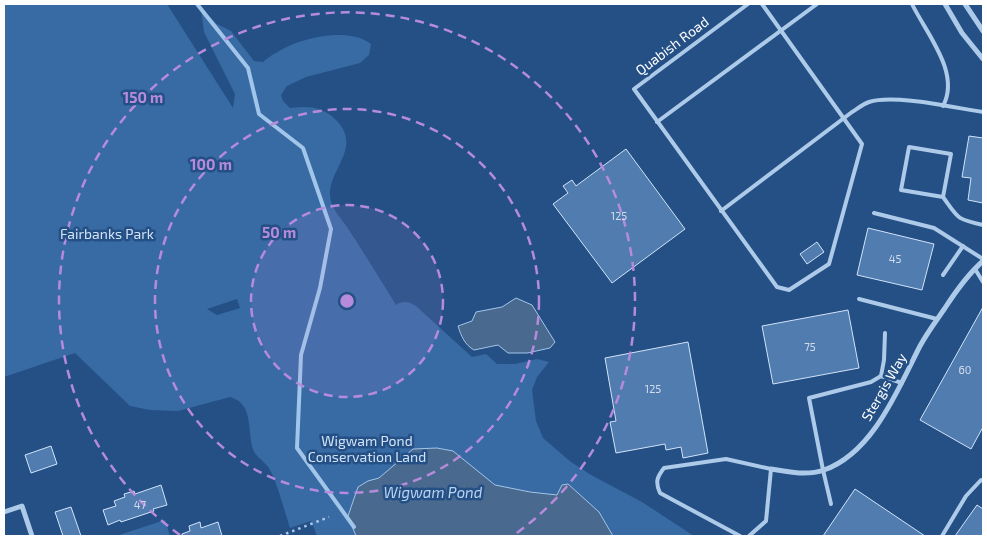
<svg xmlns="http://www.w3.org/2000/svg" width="987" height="540" font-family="'Exo 2',sans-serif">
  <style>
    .green { fill: #386aa3; fill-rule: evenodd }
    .water { fill: #49698f; stroke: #a2c5ea }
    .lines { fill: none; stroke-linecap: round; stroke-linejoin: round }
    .stream { stroke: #a2c5ea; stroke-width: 4 }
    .building { fill: #507cb0; stroke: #d2e3f7 }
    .path { stroke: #aecae9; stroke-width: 2.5; stroke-dasharray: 2.5 4; stroke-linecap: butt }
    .lane { stroke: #aecae9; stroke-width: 4 }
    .street { stroke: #aecae9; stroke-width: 5 }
    .ring { fill: none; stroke: #b68bdc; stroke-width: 2.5; stroke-dasharray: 9 6 }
    .labels { text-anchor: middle; stroke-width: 5; stroke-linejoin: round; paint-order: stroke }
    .number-label { font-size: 11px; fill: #d3deeb }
    .street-label { font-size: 14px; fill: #fff; stroke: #245086 }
    .park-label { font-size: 14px; fill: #d2e3f7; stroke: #245086 }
    .water-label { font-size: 15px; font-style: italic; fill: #bad3f0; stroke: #245086 }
    .centre { fill: #b68bdc; stroke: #245086; stroke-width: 2.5 }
    .ring-label { font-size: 15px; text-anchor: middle; font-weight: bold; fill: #b68bdc; stroke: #245086; stroke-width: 5; stroke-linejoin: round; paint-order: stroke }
  </style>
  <rect width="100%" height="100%" fill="#245086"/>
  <g class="green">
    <path d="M4 4H167L233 108 235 94 204 32 201 9 217 24 231 31 254 61 263 62C267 59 271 55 276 53 298 38 348 26 371 44L369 55 360 63 306 77 287 86 281 95 283 101 290 108C308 106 322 106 336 120 365 149 323 173 331 201 333 210 342 220 347 227 364 253 380 279 396 305 403 300 409 302 416 306L472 357 486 354 497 364H515L537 359 549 362 537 377 532 390 536 421 543 438 571 462 591 475 642 502 694 536H317L311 521 290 528C284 510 278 485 270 470 266 462 255 457 253 449 247 431 254 403 230 397L178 411 150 410 130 406 75 353 4 377ZM237 299 240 308 217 315 207 309Z"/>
    <path d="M165 520 170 536H120L119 535Z"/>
  </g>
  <g class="water">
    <path d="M516 298 532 305 555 342 550 348 527 353H508L498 345 474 350C465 345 461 336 458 326L472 321 476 312 502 307Z"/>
    <path d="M437 448 453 451 495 485 530 492 557 495 562 485 568 484 599 512 613 536H356L348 516 358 487 368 481 379 478 413 449Z"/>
  </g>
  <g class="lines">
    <path class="stream" d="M197 4 248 68 259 114 303 148 331 229 320 288 301 355 297 448 354 527"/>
  </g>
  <g class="building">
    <path d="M969 136 983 138V203L968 200 971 178 962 177Z"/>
    <path d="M626 149 685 229 612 283 553 204 568 193 563 186 572 180 576 186Z"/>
    <path d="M868 228 934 244 922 290 857 275Z"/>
    <path d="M817 242 824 252 807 264 800 254Z"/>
    <path d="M983 307V427L971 449 920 420Z"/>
    <path d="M848 310 859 368 773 384 762 326Z"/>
    <path d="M688 342 708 453 683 458 681 447 666 450 665 444 616 453 610 422 616 421 605 358Z"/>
    <path d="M51 446 57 464 31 473 25 455Z"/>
    <path d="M161 485 167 505 153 509 154 511 121 522 120 520 108 525 103 510 116 506 114 501 125 497 124 494 134 491 135 494Z"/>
    <path d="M855 489 925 536H823Z"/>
    <path d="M977 505 983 509V536H955Z"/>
    <path d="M71 507 81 536H63L55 512Z"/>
    <path d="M200 522 201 528 218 522 222 536H182V534L190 531 189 526Z"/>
  </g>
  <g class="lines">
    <path class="path" d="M280 536 329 517"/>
    <g class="lane">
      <path d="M748 4 634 89 777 287 789 290 829 264 862 144 762 4"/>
      <path d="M912 4C926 33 961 73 943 106"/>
      <path d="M657 122 817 4"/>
      <path d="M943 197 951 154 909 147 901 190 943 197C959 219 956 219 983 225"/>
      <path d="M721 211 852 112C857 109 863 104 869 102 895 94 955 108 983 112"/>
      <path d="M874 213 934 228 983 259"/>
      <path d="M975 269 983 282"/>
      <path d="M943 275 963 246"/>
      <path d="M859 299 937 319"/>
      <path d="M881 376 902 383"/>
      <path d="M831 504 823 470 809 398 871 382 881 376 884 360 885 333"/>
      <path d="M740 536 660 493C655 482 657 477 664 468L726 459 771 469 766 521 749 536"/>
      <path d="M942 536 966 496 981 480 983 481"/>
    </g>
    <g class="street">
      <path d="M945 4 962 33 983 59"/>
      <path d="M965 4 983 31"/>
      <path d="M771 469C788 472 807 476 824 470 873 453 898 389 920 346 927 333 936 321 945 308 956 291 967 275 983 261"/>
      <path d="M4 512 22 506 32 536"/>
    </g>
  </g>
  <circle cx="347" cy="301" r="96" fill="#b68bdc" fill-opacity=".12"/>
  <g class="ring">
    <circle cx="347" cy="301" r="96"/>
    <circle cx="347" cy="301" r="192"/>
    <path d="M180 535A288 288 0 1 1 514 535"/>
  </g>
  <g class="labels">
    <g class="number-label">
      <text x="619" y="220">125</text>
      <text x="895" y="263">45</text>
      <text x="810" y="351">75</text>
      <text x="965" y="374">60</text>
      <text x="653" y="393">125</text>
      <text x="140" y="509">47</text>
    </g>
    <g class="street-label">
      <text transform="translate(672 46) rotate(-37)" y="5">Quabish Road</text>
      <text transform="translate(884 387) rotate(-60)" y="5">Stergis Way</text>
    </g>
    <g class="park-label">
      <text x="107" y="239">Fairbanks Park</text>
      <text x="367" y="446">Wigwam Pond<tspan x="367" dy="16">Conservation Land</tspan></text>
    </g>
    <g class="water-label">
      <text x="433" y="498">Wigwam Pond</text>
    </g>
  </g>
  <circle cx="347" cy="301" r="8" class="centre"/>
  <g class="ring-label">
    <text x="143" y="103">150 m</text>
    <text x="211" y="170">100 m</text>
    <text x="279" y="238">50 m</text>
  </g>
  <rect width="987" height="540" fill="none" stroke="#ffffff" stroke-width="10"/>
</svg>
